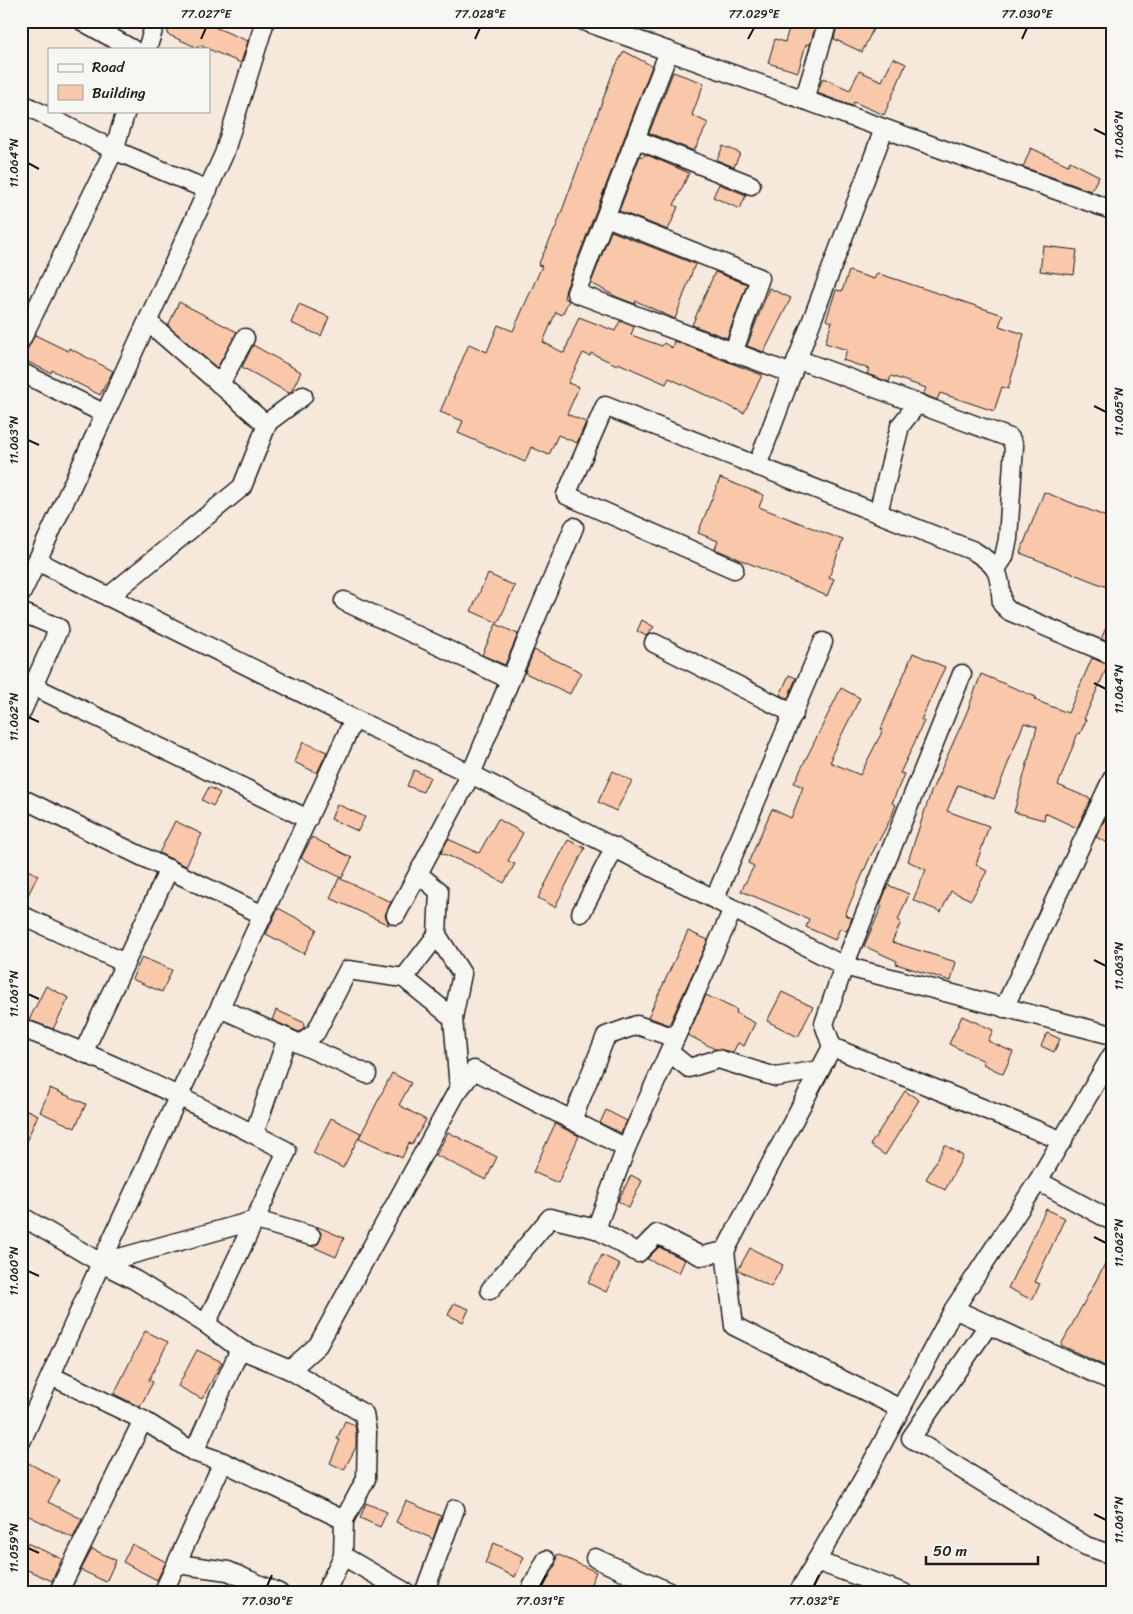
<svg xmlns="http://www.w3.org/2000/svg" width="1133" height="1614" font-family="Sriracha,sans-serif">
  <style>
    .building { fill: #f9c7a9; stroke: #1c1c1c }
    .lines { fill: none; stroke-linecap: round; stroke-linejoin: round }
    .street-casing { stroke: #1c1c1c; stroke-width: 21 }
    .street { stroke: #f6f6f2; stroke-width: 18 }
    .ticks { fill: none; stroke: #1c1c1c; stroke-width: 2 }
    .neatline { fill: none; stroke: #1c1c1c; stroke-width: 2 }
    .ticks-label { font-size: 12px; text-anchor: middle; fill: #1c1c1c }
  </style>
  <rect width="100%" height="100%" fill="#f7e8dc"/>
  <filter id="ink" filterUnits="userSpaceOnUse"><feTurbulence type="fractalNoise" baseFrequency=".02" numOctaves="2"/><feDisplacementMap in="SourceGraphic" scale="10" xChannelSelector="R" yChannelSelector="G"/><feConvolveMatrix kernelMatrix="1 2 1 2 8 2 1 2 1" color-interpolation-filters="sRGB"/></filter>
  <g filter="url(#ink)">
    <g class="building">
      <path d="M173 21H214L212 26 248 41 241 63 199 45 198 48 167 34Z"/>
      <path d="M791 21H817L810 45 806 44 798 72 768 63 775 39 785 42Z"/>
      <path d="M838 21H877L862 52 834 39Z"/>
      <path d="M624 51 652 66 566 289 564 298 569 300 562 315 556 312 543 342 564 353 579 317 615 331 620 321 634 327 631 335 662 346 664 343 672 348 674 341 762 375 744 413 669 378 666 384 618 363 617 365 591 353 590 356 583 353 568 383 579 387 567 414 586 422 577 443 558 435 549 455 531 447 525 462 458 433 463 421 440 412 469 344 487 352 498 325 513 331 542 266 538 265 556 227 614 69Z"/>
      <path d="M893 58 906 64 884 115 854 102 852 106 817 93 823 78 850 90 859 71 882 81Z"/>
      <path d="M673 72 704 83 692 115 708 123 694 151 649 133Z"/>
      <path d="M723 146 740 153 734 167 717 160Z"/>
      <path d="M1031 148 1068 165 1070 161 1099 176 1091 191 1023 167Z"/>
      <path d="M645 154 689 173 674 205 678 207 668 230 619 211 640 156 643 157Z"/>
      <path d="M719 184 746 195 740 209 713 197Z"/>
      <path d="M611 231 695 264 675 319 636 301 635 304 617 297 591 283Z"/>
      <path d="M1043 246 1077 250 1074 275 1040 271Z"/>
      <path d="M849 271 874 279 877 273 1003 315 999 326 1024 334 1008 389 1002 387 994 411 940 393 937 400 923 394 926 388 891 376 889 382 867 374 869 369 843 360 847 350 825 343 832 322 826 320 836 290 842 291Z"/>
      <path d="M715 272 747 284 727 338 692 325Z"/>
      <path d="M769 288 791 298 764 352 747 346Z"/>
      <path d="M179 302 237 332 217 368 168 326Z"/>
      <path d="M299 304 329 317 321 336 291 323Z"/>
      <path d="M35 335 68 351 69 348 113 371 100 395 52 370 51 373 22 359Z"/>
      <path d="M253 345 301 372 291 392 289 393 242 367Z"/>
      <path d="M720 478 764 495 759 507 843 540 829 577 834 579 827 596 715 549 718 541 698 533Z"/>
      <path d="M1044 492 1112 519V589L1020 553Z"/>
      <path d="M488 574 515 586 498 623 471 611Z"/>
      <path d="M1112 615V643L1101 639Z"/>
      <path d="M642 620 654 627 646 636 637 631Z"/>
      <path d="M496 624 518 634 505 665 482 655Z"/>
      <path d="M534 650 581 672 570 694 525 673Z"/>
      <path d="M913 653 945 667 921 720 924 721 912 748 900 773 904 774 892 803 896 805 891 818 870 857 845 915 852 918 847 931 840 928 835 940 806 927 809 919 741 891 754 866 748 863 772 809 791 818 803 787 794 783 841 688 860 698 831 756 833 757 830 762 860 775 883 730 881 729Z"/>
      <path d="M1092 658 1108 665 1084 719 1086 720 1080 734 1078 733 1058 785 1091 799 1077 828 1045 813 1044 820 1014 812 1037 727 1024 723 994 799 958 785 947 811 989 826 976 865 987 871 971 900 951 891 941 912 913 900 926 870 908 861 931 792 967 712 981 674 1036 697 1035 700 1068 713Z"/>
      <path d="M789 675 796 678 788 698 780 695Z"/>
      <path d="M303 742 327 752 317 773 294 762Z"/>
      <path d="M414 770 430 777 423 792 407 786Z"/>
      <path d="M613 771 632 781 616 811 598 802Z"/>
      <path d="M209 787 220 793 213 806 202 800Z"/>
      <path d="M337 804 365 817 358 831 331 819Z"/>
      <path d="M1109 811 1112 813V845L1096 837Z"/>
      <path d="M498 819 523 833 508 861 515 864 504 883 471 865 441 853 448 839 479 853Z"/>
      <path d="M175 821 202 834 186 866 159 853Z"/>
      <path d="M312 837 352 858 342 878 301 858Z"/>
      <path d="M568 840 585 848 555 907 538 898Z"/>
      <path d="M21 867 38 875 23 905H21Z"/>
      <path d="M339 878 391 902 385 915 389 925 330 898Z"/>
      <path d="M888 885 909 894 898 920 901 922 892 942 956 962 951 981 896 964 897 961 864 946 882 906 880 905Z"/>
      <path d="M278 908 317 929 304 954 266 934Z"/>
      <path d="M688 931 708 940 669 1025 648 1017Z"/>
      <path d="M142 957 172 970 162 992 132 979Z"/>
      <path d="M46 986 69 998 53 1029 29 1020Z"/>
      <path d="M782 992 813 1007 798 1037 767 1021Z"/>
      <path d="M706 995 737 1010 736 1013 755 1023 744 1046 738 1043 733 1052 715 1049 688 1035Z"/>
      <path d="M276 1010 305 1023 303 1029 299 1032 272 1020Z"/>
      <path d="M962 1016 993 1030 988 1041 1013 1052 1003 1074 983 1064 984 1061 949 1044Z"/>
      <path d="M1047 1033 1060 1039 1054 1052 1041 1046Z"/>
      <path d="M392 1073 411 1083 399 1105 426 1120 412 1144 409 1143 402 1158 359 1138Z"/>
      <path d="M50 1088 86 1104 75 1128 40 1112Z"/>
      <path d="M905 1091 919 1100 885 1155 870 1145Z"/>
      <path d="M21 1107 38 1115 21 1153Z"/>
      <path d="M606 1110 627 1121 621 1133 600 1123Z"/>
      <path d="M331 1118 361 1133 343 1168 313 1153Z"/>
      <path d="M555 1124 579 1136 558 1183 533 1172Z"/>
      <path d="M448 1132 497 1157 486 1180 436 1155Z"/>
      <path d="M945 1145 963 1156 945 1190 926 1179Z"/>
      <path d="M631 1175 642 1181 629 1208 618 1201Z"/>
      <path d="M1046 1209 1065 1218 1035 1282 1040 1284 1032 1300 1008 1288Z"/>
      <path d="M316 1226 344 1238 336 1257 311 1246 318 1244 321 1238V1233Z"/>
      <path d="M659 1247 685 1260 679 1273 647 1259Z"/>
      <path d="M750 1248 783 1265 771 1287 738 1270Z"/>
      <path d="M1112 1251V1358L1107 1367 1061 1345Z"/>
      <path d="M602 1255 620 1264 606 1292 588 1283Z"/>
      <path d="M454 1303 469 1309 463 1322 448 1315Z"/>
      <path d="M145 1331 168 1342 149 1380 153 1382 140 1407 114 1394Z"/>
      <path d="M197 1350 222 1362 202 1399 178 1386Z"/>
      <path d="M345 1421 355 1425 356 1433V1447L344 1470 330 1463 340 1440 337 1439Z"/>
      <path d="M21 1459 60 1480 48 1502 82 1519 73 1538 21 1512Z"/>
      <path d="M406 1501 441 1516 433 1539 396 1522Z"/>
      <path d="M366 1503 387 1512 380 1527 360 1518Z"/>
      <path d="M27 1543 62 1559 52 1581 21 1567V1555Z"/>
      <path d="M494 1543 524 1557 515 1577 485 1563Z"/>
      <path d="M132 1544 166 1562 157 1580 123 1562Z"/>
      <path d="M92 1549 116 1560 106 1582 81 1570Z"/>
      <path d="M557 1554 596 1572 587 1593H541L555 1565Z"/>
    </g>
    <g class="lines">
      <defs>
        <g id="street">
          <path d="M82 21 132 49"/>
          <path d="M584 21 1112 210"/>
          <path d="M147 49 156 21"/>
          <path d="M669 51 576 293 792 374"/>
          <path d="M804 100 828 21"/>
          <path d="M21 103 114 150 208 190"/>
          <path d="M635 139 751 185"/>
          <path d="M606 217 760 278 733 353"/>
          <path d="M148 322 267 425"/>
          <path d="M21 340 114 150 126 111"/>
          <path d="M797 359 1010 438 1014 446 1008 539 1004 557 996 569"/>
          <path d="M21 372 105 414 37 561 354 719 471 774 844 966 1112 1035"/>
          <path d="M220 384 245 338"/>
          <path d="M105 414 224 154 265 21"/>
          <path d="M757 466 884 129"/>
          <path d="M878 513 900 426 918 403"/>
          <path d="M734 569 566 495 605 406 974 551C1001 568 999 574 1002 604L1009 611 1112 655"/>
          <path d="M21 594 37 561"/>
          <path d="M108 597 242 487 268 422 303 396"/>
          <path d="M344 601 509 679"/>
          <path d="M21 612 59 628 21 713"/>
          <path d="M654 643 794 714"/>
          <path d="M33 686 308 819"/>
          <path d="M21 798 263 915"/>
          <path d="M715 898 823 642"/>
          <path d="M581 913 615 847"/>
          <path d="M21 915 125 963"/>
          <path d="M396 915 471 774 574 527"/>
          <path d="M404 978 437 935"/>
          <path d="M220 1008 367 1074"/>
          <path d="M1004 1008 1112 779"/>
          <path d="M21 1028C113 1061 200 1107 287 1151L206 1324"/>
          <path d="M301 1044 316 1032 348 970 404 978 453 1018"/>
          <path d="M832 1047 1063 1141"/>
          <path d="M84 1051 169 869"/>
          <path d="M669 1052 689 1068 718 1059 776 1077 819 1070"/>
          <path d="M457 1092 474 1070 626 1148"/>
          <path d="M572 1120 606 1036 637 1025 675 1038"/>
          <path d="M254 1134 287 1038"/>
          <path d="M1038 1181 1112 1221"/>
          <path d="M21 1216 101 1263 21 1442"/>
          <path d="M596 1229 626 1148 733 909"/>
          <path d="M725 1251 832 1047 824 1024 844 966 962 674"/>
          <path d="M101 1263 354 719"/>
          <path d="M101 1263 135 1280 206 1324 240 1349 290 1370 364 1414 367 1432 366 1479 344 1520"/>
          <path d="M101 1263 256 1220 311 1236"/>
          <path d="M490 1290 550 1218 596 1229 638 1253 657 1234 701 1256 725 1251 734 1326 901 1409"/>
          <path d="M954 1309 1112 1381"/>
          <path d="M989 1324 911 1438 1086 1546 1112 1555"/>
          <path d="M290 1370 318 1345 459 1088 453 1018 462 974 437 935 439 891 418 874"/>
          <path d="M51 1376 143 1420 58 1593"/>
          <path d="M143 1420 194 1452 223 1462 344 1520 343 1556 325 1593"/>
          <path d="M194 1452 240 1349"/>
          <path d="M343 1556 407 1593"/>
          <path d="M595 1558 671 1593"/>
          <path d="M816 1561 904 1593"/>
          <path d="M177 1564 228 1571 279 1593"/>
          <path d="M163 1593 223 1462"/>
          <path d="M424 1593 455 1509"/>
          <path d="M529 1593 546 1560"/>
          <path d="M798 1593 866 1474 954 1309 1038 1181 1112 1055"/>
        </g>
      </defs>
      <use href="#street" class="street-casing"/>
      <use href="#street" class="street"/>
    </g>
  </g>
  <path class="ticks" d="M201 39 206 28M475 39 480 28M748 39 754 28M1022 39 1027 28M1094 129 1106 135M28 163 39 169M1094 406 1106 412M28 440 39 445M1094 683 1106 689M28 717 39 722M1094 960 1106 966M28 994 39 999M1094 1237 1106 1243M28 1271 39 1276M1094 1514 1106 1520M28 1548 39 1553M267 1586 272 1575M540 1586 546 1575M814 1586 819 1575"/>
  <rect width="1133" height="1614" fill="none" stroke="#f6f6f2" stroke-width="55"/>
  <rect x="48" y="48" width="162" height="65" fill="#f6f6f2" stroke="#9f9f9c"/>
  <rect x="58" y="64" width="25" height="8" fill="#f6f6f2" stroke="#9f9f9c"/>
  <text x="92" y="72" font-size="15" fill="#1c1c1c">Road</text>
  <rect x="58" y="85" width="25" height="15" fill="#f9c7a9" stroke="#9f9f9c"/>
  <text x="92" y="98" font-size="15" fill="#1c1c1c">Building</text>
  <path d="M926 1556v8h112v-8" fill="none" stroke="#1c1c1c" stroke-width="2.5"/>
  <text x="933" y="1556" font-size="15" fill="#1c1c1c" stroke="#f6f6f2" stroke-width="4" paint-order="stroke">50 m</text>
  <rect x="28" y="28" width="1078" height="1558" class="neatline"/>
  <g class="ticks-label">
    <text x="206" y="18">77.027°E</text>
    <text x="480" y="18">77.028°E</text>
    <text x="754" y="18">77.029°E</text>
    <text x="1027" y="18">77.030°E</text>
    <text transform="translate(1119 135) rotate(-90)" y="4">11.066°N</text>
    <text transform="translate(14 163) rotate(-90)" y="4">11.064°N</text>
    <text transform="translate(1119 412) rotate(-90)" y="4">11.065°N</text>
    <text transform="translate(14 440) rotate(-90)" y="4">11.063°N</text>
    <text transform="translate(1119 689) rotate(-90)" y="4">11.064°N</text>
    <text transform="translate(14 717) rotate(-90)" y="4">11.062°N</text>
    <text transform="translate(1119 966) rotate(-90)" y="4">11.063°N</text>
    <text transform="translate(14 994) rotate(-90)" y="4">11.061°N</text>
    <text transform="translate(1119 1243) rotate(-90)" y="4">11.062°N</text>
    <text transform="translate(14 1271) rotate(-90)" y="4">11.060°N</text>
    <text transform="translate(1119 1520) rotate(-90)" y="4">11.061°N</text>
    <text transform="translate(14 1548) rotate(-90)" y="4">11.059°N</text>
    <text x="267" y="1605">77.030°E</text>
    <text x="540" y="1605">77.031°E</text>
    <text x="814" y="1605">77.032°E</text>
  </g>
</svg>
